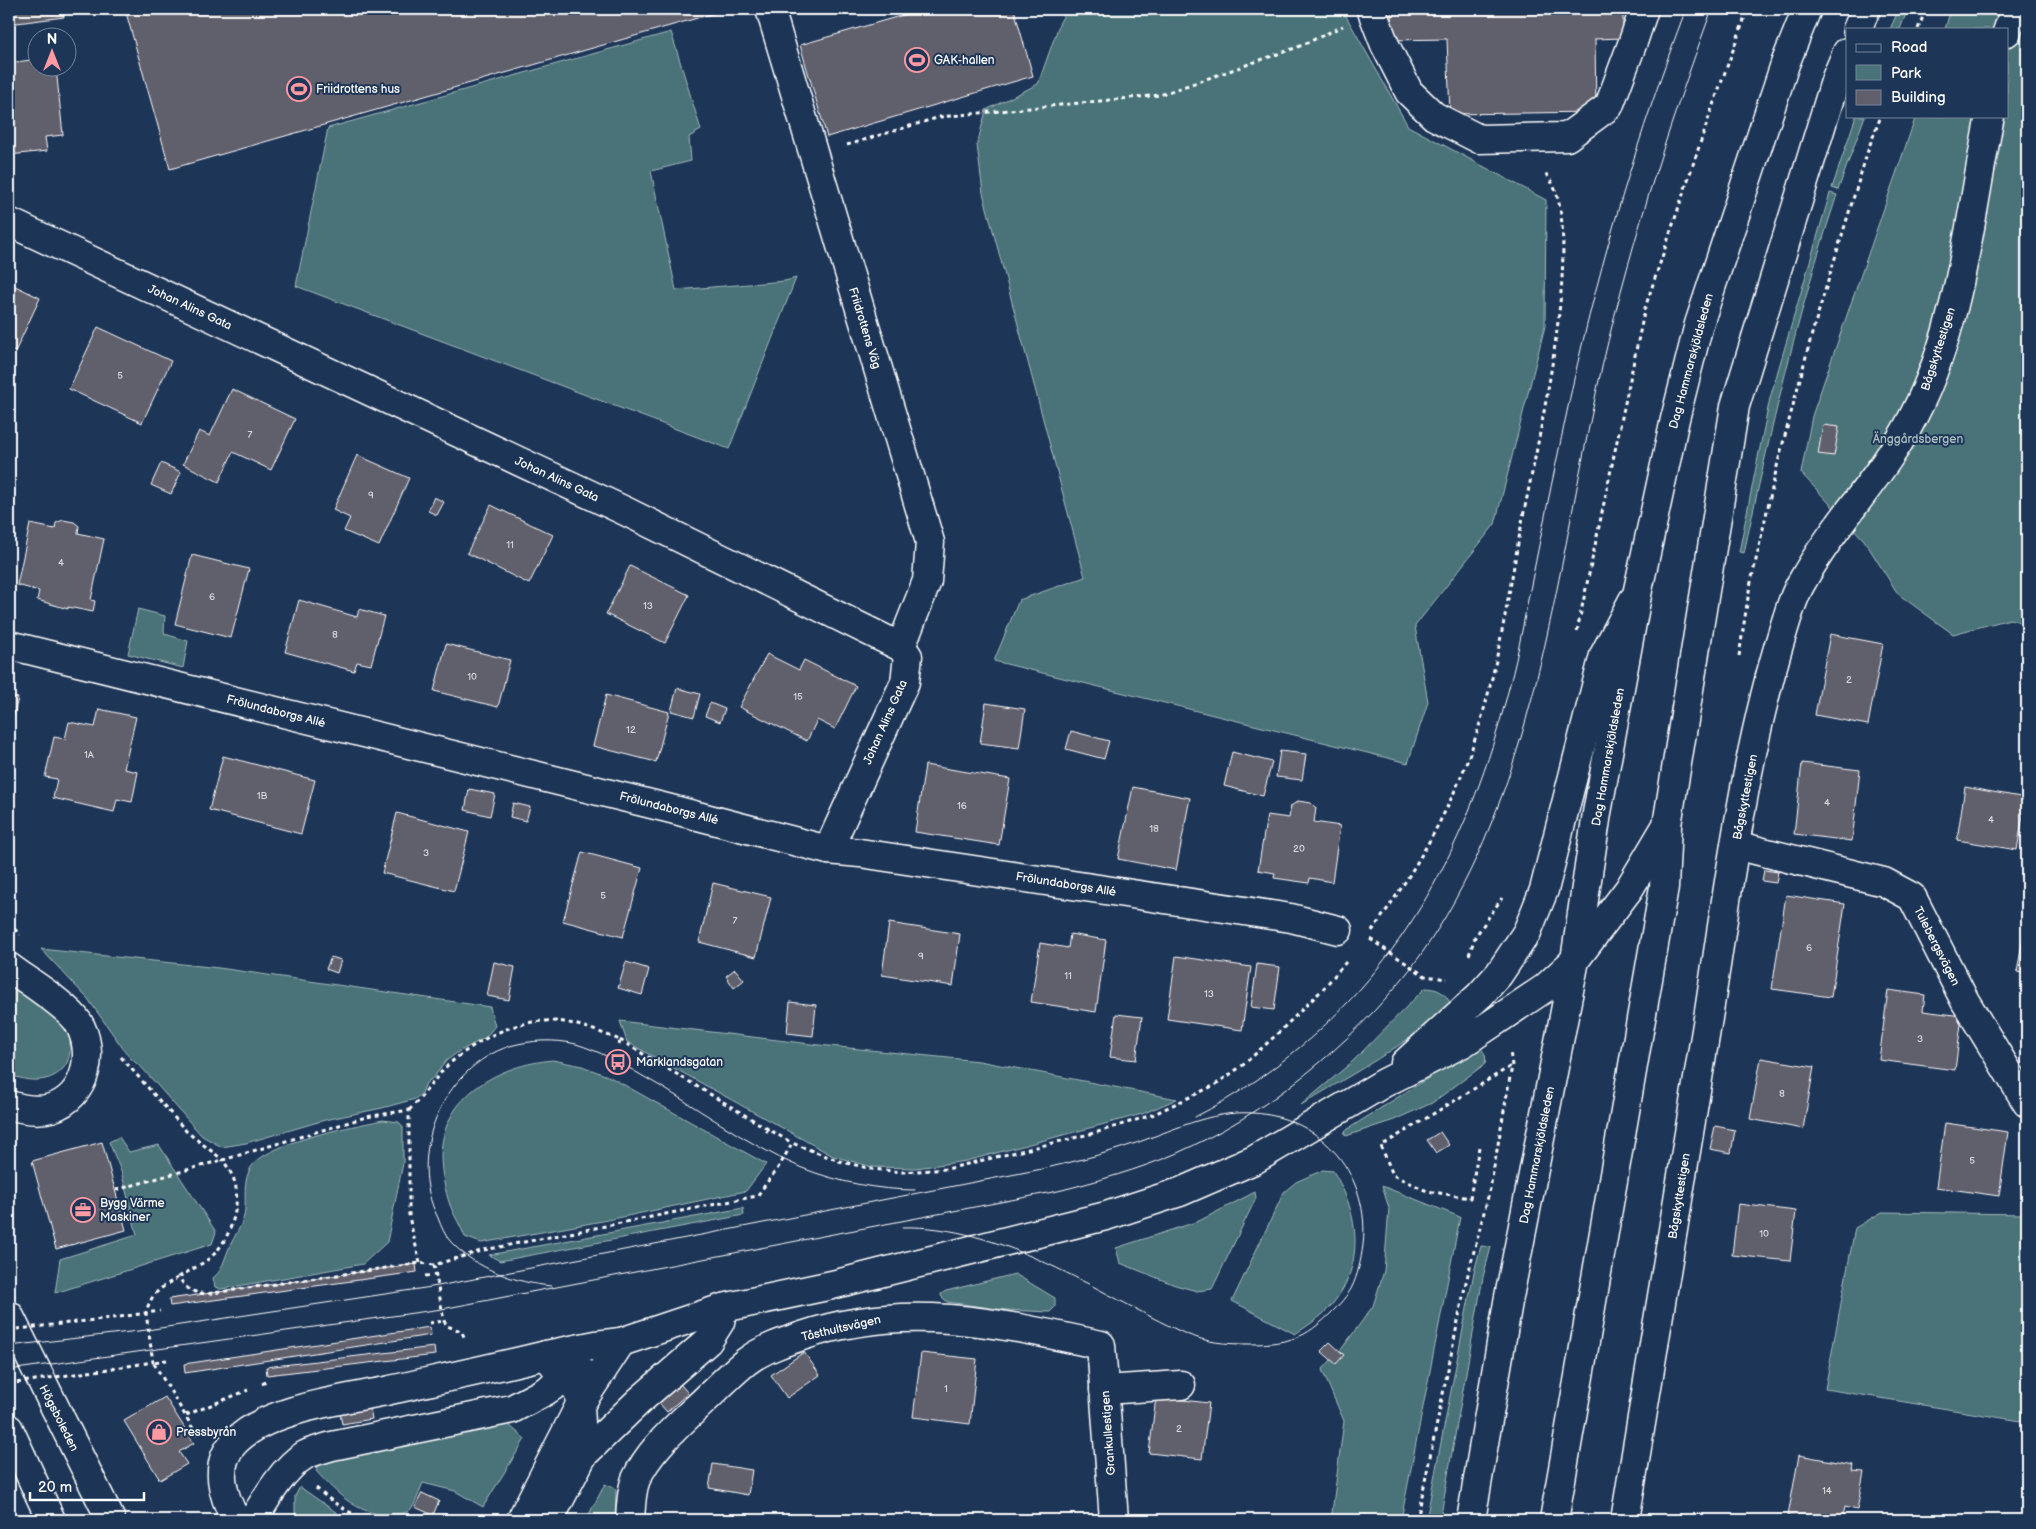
<svg xmlns="http://www.w3.org/2000/svg" width="2036" height="1529" font-family="'Balsamiq Sans',sans-serif">
  <style>
    .green { fill: #497378; stroke: #a4b9bc }
    .building { fill: #615e6c; stroke: #fff }
    .lines { fill: none; stroke-linecap: round; stroke-linejoin: round }
    .minor-casing { stroke: #fff; stroke-width: 31 }
    .major-casing { stroke: #fff; stroke-width: 31 }
    .path { stroke: #fff; stroke-width: 3; stroke-dasharray: 4 4; stroke-linecap: butt }
    .minor { stroke: #1d3557; stroke-width: 28 }
    .major { stroke: #1d3557; stroke-width: 28 }
    .tram { stroke: #fff; stroke-width: 1 }
    .path-bridge { stroke: #fff; stroke-width: 3; stroke-dasharray: 4 4; stroke-linecap: butt }
    .labels { text-anchor: middle; stroke-width: 4; stroke-linejoin: round; paint-order: stroke }
    .number-label { font-size: 10px; fill: #d8d7da }
    .poi-label { font-size: 12px; fill: #fff; stroke: #1d3557; text-anchor: start }
    .street-label { font-size: 12px; fill: #fff; stroke: #1d3557 }
    .park-label { font-size: 12px; fill: #adc0c2; stroke: #1d3557 }
  </style>
  <rect width="100%" height="100%" fill="#1d3557"/>
  <filter id="ink" filterUnits="userSpaceOnUse"><feTurbulence type="fractalNoise" baseFrequency=".02" numOctaves="2"/><feDisplacementMap in="SourceGraphic" scale="10" xChannelSelector="R" yChannelSelector="G"/><feConvolveMatrix kernelMatrix="1 2 1 2 8 2 1 2 1" color-interpolation-filters="sRGB"/></filter>
  <g filter="url(#ink)">
    <g class="green">
      <path d="M1067 9H1342L1408 126 1546 200 1545 326 1495 524 1415 626 1428 702 1408 763 994 661 1019 600 1085 577 983 193 977 145 986 110 1038 84 1060 22Z"/>
      <path d="M1899 9H1908L1900 29H1890Z"/>
      <path d="M1951 9H2027V624L2010 619 1953 634 1898 594 1864 540 1801 473 1812 416 1916 116H2007V29H1945Z"/>
      <path d="M671 32 701 130 689 137 691 161 651 171 676 290 785 281 796 278 729 449 296 286 328 128Z"/>
      <path d="M1856 116H1865L1838 190 1832 188Z"/>
      <path d="M1830 193 1837 195C1798 312 1770 432 1744 553L1739 552 1770 398Z"/>
      <path d="M138 609 165 616 164 631 165 634 188 641 183 668 128 654Z"/>
      <path d="M41 949 219 968 490 1007 495 1026 485 1038 458 1052 446 1061 434 1077 426 1083 422 1093 415 1099 382 1108 325 1120 246 1143 222 1147 202 1136 143 1069 129 1057 88 999Z"/>
      <path d="M9 980C18 986 54 1004 59 1010 62 1014 63 1021 65 1025 84 1069 48 1092 9 1074Z"/>
      <path d="M1425 988C1438 988 1446 993 1451 1005 1407 1045 1352 1074 1301 1105L1352 1062Z"/>
      <path d="M620 1021 819 1045 979 1061 1177 1099 1142 1114 966 1161 916 1168 872 1167 833 1156 627 1042Z"/>
      <path d="M1478 1046C1484 1051 1487 1055 1485 1064L1432 1103 1394 1120 1346 1136 1344 1133 1348 1129Z"/>
      <path d="M553 1060 582 1066 610 1077 766 1164 746 1191 608 1220 481 1243 465 1237C461 1226 454 1216 450 1205 445 1191 441 1171 441 1156 442 1095 499 1065 553 1060Z"/>
      <path d="M383 1120 399 1122 403 1127V1163L387 1242 363 1264 221 1289 215 1287 213 1278C215 1276 219 1273 220 1270 224 1263 226 1255 229 1248 234 1236 245 1222 245 1209 246 1195 243 1186 249 1171 260 1143 354 1126 383 1120Z"/>
      <path d="M119 1137 129 1152 159 1145 216 1232 212 1244 55 1293 60 1259 137 1235 121 1171 109 1142Z"/>
      <path d="M1323 1170 1333 1171C1360 1214 1366 1267 1329 1308 1320 1318 1307 1326 1295 1334L1232 1301 1284 1192 1296 1182Z"/>
      <path d="M1382 1186 1460 1217 1401 1520H1331L1344 1421 1322 1370 1343 1347 1373 1306 1384 1271 1389 1208Z"/>
      <path d="M1255 1192 1256 1198 1212 1289 1197 1291 1175 1285 1120 1263 1116 1248 1199 1221Z"/>
      <path d="M743 1208 744 1215 500 1261 489 1255Z"/>
      <path d="M1882 1212 2027 1214V1422L1825 1389 1855 1228Z"/>
      <path d="M1481 1246 1491 1247 1483 1277 1440 1520H1426L1474 1272Z"/>
      <path d="M1015 1274 1055 1298V1307L1050 1312 1006 1310 947 1302 941 1296V1294L946 1291Z"/>
      <path d="M508 1424 525 1439 483 1507 455 1491 423 1483C419 1491 416 1505 409 1511 405 1514 399 1513 394 1514 361 1518 337 1494 316 1471L319 1464Z"/>
      <path d="M605 1484 616 1489 615 1520H586Z"/>
      <path d="M300 1487 347 1520H314L295 1514V1496Z"/>
    </g>
    <g class="building">
      <path d="M9 9H63L64 17 9 24Z"/>
      <path d="M125 9H729L170 169Z"/>
      <path d="M924 9H1014L1033 76 827 137 800 45Z"/>
      <path d="M1391 9H1623V38L1595 39 1596 112 1450 114 1447 39 1392 40Z"/>
      <path d="M38 59V68H56L63 135 45 137 47 151 9 155V63Z"/>
      <path d="M9 283 40 298 15 352 9 349Z"/>
      <path d="M98 327 171 361 142 423 69 389Z"/>
      <path d="M232 389 295 419 271 470 233 452 219 482 183 464 199 431 210 436Z"/>
      <path d="M1823 425 1839 427 1834 456 1818 454Z"/>
      <path d="M357 455 409 478 379 546 344 531 350 518 333 510Z"/>
      <path d="M161 463 181 472 171 494 151 485Z"/>
      <path d="M434 497 444 502 437 515 428 511Z"/>
      <path d="M491 505 553 535 529 584 467 553Z"/>
      <path d="M63 520 74 522 79 526 78 533 104 539 91 600 95 601 93 612 68 607V609L37 600 39 591 17 585 30 524 55 529 56 523Z"/>
      <path d="M192 555 249 569 231 638 175 624Z"/>
      <path d="M630 566 689 595 665 643 606 614Z"/>
      <path d="M299 600 357 617 359 609 384 616 371 665 357 662 354 671 285 652Z"/>
      <path d="M1830 634 1883 644 1868 725 1815 715Z"/>
      <path d="M446 644 510 660 498 707 434 691Z"/>
      <path d="M767 654 799 670 804 660 856 686 835 729 817 720 807 741 739 707Z"/>
      <path d="M2027 669V697L2021 695Z"/>
      <path d="M677 688 700 694 694 717 671 711Z"/>
      <path d="M606 695 669 712 656 762 593 746Z"/>
      <path d="M9 696 18 698 9 736Z"/>
      <path d="M710 703 725 709 720 722 705 716Z"/>
      <path d="M986 703 1025 709 1019 748 980 743Z"/>
      <path d="M99 709 136 717 124 769 138 772 132 802 117 799 114 812 53 798 57 779 45 777 54 737 65 739 69 722 95 727Z"/>
      <path d="M1071 731 1109 741 1104 759 1066 749Z"/>
      <path d="M1280 751 1306 754 1302 780 1276 777Z"/>
      <path d="M1232 752 1272 762 1263 796 1224 786Z"/>
      <path d="M223 756 315 780 301 834 209 810Z"/>
      <path d="M1802 763 1860 770 1852 841 1794 834Z"/>
      <path d="M925 765 1010 779 999 845 915 832Z"/>
      <path d="M1133 787 1190 798 1176 870 1118 859Z"/>
      <path d="M1965 787 2026 798 2017 850 1957 840Z"/>
      <path d="M469 789 495 794 490 816 465 810Z"/>
      <path d="M1298 801 1311 803 1316 808 1314 822 1340 826 1332 882 1310 878 1309 883 1274 878 1275 873 1258 870 1267 815 1289 818 1291 806Z"/>
      <path d="M513 803 530 807 526 821 510 817Z"/>
      <path d="M397 813 469 832 454 891 382 873Z"/>
      <path d="M582 852 642 868 623 937 563 921Z"/>
      <path d="M1764 870 1778 872 1776 883 1762 881Z"/>
      <path d="M713 883 771 897 756 957 699 942Z"/>
      <path d="M1786 895 1845 904 1831 997 1772 989Z"/>
      <path d="M2027 915V974L2017 972Z"/>
      <path d="M889 923 960 934 953 986 882 975Z"/>
      <path d="M1070 934 1106 940 1096 1012 1031 1002 1040 943 1068 948Z"/>
      <path d="M1176 956 1251 967 1242 1030 1167 1019Z"/>
      <path d="M331 957 341 960 337 973 326 969Z"/>
      <path d="M494 962 515 967 509 1000 487 996Z"/>
      <path d="M626 962 649 969 642 995 618 988Z"/>
      <path d="M1257 964 1280 967 1274 1010 1251 1007Z"/>
      <path d="M735 969 744 980 734 988 726 976Z"/>
      <path d="M1888 990 1925 995 1923 1011 1962 1016 1955 1070 1879 1060Z"/>
      <path d="M790 1002 816 1005 813 1036 787 1033Z"/>
      <path d="M1116 1014 1142 1017 1136 1060 1110 1057Z"/>
      <path d="M1761 1058 1814 1067 1803 1129 1750 1119Z"/>
      <path d="M1945 1123 2008 1132 1999 1196 1936 1187Z"/>
      <path d="M1715 1126 1735 1130 1731 1153 1710 1149Z"/>
      <path d="M1440 1132 1449 1145 1436 1153 1427 1140Z"/>
      <path d="M102 1142 126 1230 56 1249 32 1161Z"/>
      <path d="M1738 1204 1796 1211 1790 1261 1732 1255Z"/>
      <path d="M416 1264 417 1272 170 1306 169 1299Z"/>
      <path d="M430 1327 431 1335 185 1373 184 1364Z"/>
      <path d="M1330 1342 1344 1355 1336 1364 1321 1351Z"/>
      <path d="M434 1347 435 1355 267 1375 266 1367Z"/>
      <path d="M804 1352 820 1375 787 1398 771 1375Z"/>
      <path d="M921 1353 977 1359 970 1424 913 1417Z"/>
      <path d="M680 1384 688 1393 667 1412 659 1403Z"/>
      <path d="M165 1397 194 1443 179 1452 187 1464 160 1480 124 1421Z"/>
      <path d="M1156 1397 1209 1403 1202 1459 1149 1453Z"/>
      <path d="M370 1408 372 1419 342 1424 340 1414Z"/>
      <path d="M1799 1455 1853 1465 1852 1471 1864 1472 1857 1510 1845 1507 1842 1520H1810L1788 1516Z"/>
      <path d="M713 1464 752 1470 748 1495 709 1488Z"/>
      <path d="M422 1493 439 1501 433 1515 415 1507Z"/>
      <path d="M675 1517 692 1520H675Z"/>
    </g>
    <g class="lines">
      <defs>
        <g id="minor">
          <path d="M770 9 930 542 927 581 901 647"/>
          <path d="M1371 9 1385 45 1409 92 1434 116 1479 139 1567 137 1609 106 1634 39 1644 9"/>
          <path d="M2007 32 2015 9"/>
          <path d="M9 222 625 511 901 647 908 656 905 682 828 850"/>
          <path d="M9 645 667 808 828 850 860 853 1291 918 1338 930"/>
          <path d="M1735 845 1884 882 1912 897 1965 1001 2027 1103"/>
          <path d="M9 967C26 980 68 1006 78 1022 96 1051 87 1097 51 1108 37 1112 22 1109 9 1105"/>
          <path d="M1405 1063 1480 995 1499 974 1527 932 1544 890 1604 655 1633 600"/>
          <path d="M546 1355 596 1345 621 1342 723 1308 832 1285 1106 1216 1180 1192 1254 1160 1384 1083 1463 1043 1545 988 1575 960 1629 889 1667 825"/>
          <path d="M1104 1390 1181 1385"/>
          <path d="M236 1520C223 1497 213 1465 234 1443 265 1409 342 1400 386 1391 440 1379 493 1368 546 1355L565 1378 579 1391 583 1455"/>
          <path d="M253 1520C265 1500 284 1467 305 1455 313 1451 323 1449 332 1446L512 1409 544 1392 579 1369"/>
          <path d="M521 1520 581 1403 621 1342"/>
          <path d="M549 1520 583 1455 639 1401 708 1341 720 1322 723 1308"/>
          <path d="M630 1520C631 1507 631 1491 636 1479 649 1451 673 1430 694 1410 712 1394 729 1375 747 1361 763 1349 784 1342 802 1336 904 1301 1000 1323 1101 1345L1114 1520"/>
          <path d="M1625 1520C1653 1353 1681 1186 1708 1018 1728 890 1745 752 1784 628 1789 612 1794 594 1803 580 1835 522 1884 475 1914 415 1961 324 1970 216 1990 116"/>
        </g>
        <g id="major">
          <path d="M1857 29 1866 9"/>
          <path d="M9 1315 111 1520"/>
          <path d="M9 1429 51 1520"/>
          <path d="M1471 1520 1508 1302 1575 960 1597 813 1638 590 1675 419 1699 324 1785 64 1807 9"/>
          <path d="M1554 1520 1664 887 1667 825 1735 406 1836 78 1847 52"/>
        </g>
      </defs>
      <use href="#minor" class="minor-casing"/>
      <use href="#major" class="major-casing"/>
      <g class="path">
        <path d="M1918 29 1926 9"/>
        <path d="M847 145 940 117 1160 95 1298 47 1343 26"/>
        <path d="M1577 631 1645 308 1712 108 1748 9"/>
        <path d="M1739 656 1749 591 1778 462 1813 330 1869 147 1881 116"/>
        <path d="M9 923 20 935"/>
        <path d="M1372 931C1412 875 1449 813 1472 748 1498 673 1508 594 1523 517 1535 454 1592 216 1544 172"/>
        <path d="M1370 939 1425 976 1447 979"/>
        <path d="M1469 955 1475 937 1502 898"/>
        <path d="M620 1040 768 1129"/>
        <path d="M121 1057 187 1132 223 1160"/>
        <path d="M409 1110C426 1094 437 1073 455 1059 483 1037 518 1019 554 1021 576 1022 599 1032 620 1040L619 1045"/>
        <path d="M766 1132 768 1129 792 1143"/>
        <path d="M1479 1147 1470 1198 1427 1191 1393 1175 1381 1146 1511 1066"/>
        <path d="M116 1190 222 1160"/>
        <path d="M420 1263 409 1217V1110L366 1117 223 1160C228 1168 235 1178 236 1188 239 1210 229 1241 212 1256 203 1264 190 1270 179 1277 186 1290 192 1292 206 1294L420 1263 434 1265 484 1250 757 1196 780 1165 792 1143 839 1161 872 1169 902 1172 947 1169 1098 1132 1152 1115 1215 1085 1243 1065 1274 1037 1323 989 1346 962"/>
        <path d="M434 1265 444 1321 447 1326 461 1331 466 1340"/>
        <path d="M425 1276 436 1275"/>
        <path d="M120 1317 146 1313C151 1292 162 1287 179 1277"/>
        <path d="M429 1323 444 1321"/>
        <path d="M167 1360 153 1362 197 1435"/>
        <path d="M128 1366 153 1362 146 1313 160 1311"/>
        <path d="M262 1384 268 1381"/>
        <path d="M186 1415 248 1390"/>
        <path d="M316 1488C333 1503 348 1513 368 1520"/>
        <path d="M395 1520H413"/>
        <path d="M1417 1520 1466 1282 1490 1189 1512 1066 1510 1051"/>
      </g>
      <use href="#minor" class="minor"/>
      <use href="#major" class="major"/>
      <g class="tram">
        <path d="M1195 1117C1238 1095 1278 1067 1314 1035 1420 941 1476 819 1510 684 1519 651 1524 618 1531 585 1544 519 1558 454 1572 388 1601 259 1639 132 1686 9"/>
        <path d="M551 1286C517 1283 476 1269 451 1242 445 1236 441 1226 438 1218 406 1155 442 1068 510 1046 531 1040 555 1039 576 1044 599 1051 621 1063 641 1075 695 1105 745 1144 802 1168 838 1182 877 1190 915 1190"/>
        <path d="M9 1346 147 1330 438 1286 1042 1169C1072 1162 1101 1155 1130 1145 1170 1132 1210 1110 1253 1113 1323 1117 1371 1177 1363 1245 1361 1260 1358 1275 1351 1289 1346 1297 1339 1305 1332 1312 1321 1323 1307 1335 1292 1339 1279 1343 1264 1344 1251 1344 1225 1344 1208 1343 1184 1333 1097 1293 1002 1224 902 1227"/>
        <path d="M9 1370 442 1309 1058 1191C1098 1181 1137 1170 1175 1154 1266 1114 1350 1046 1411 968 1463 900 1498 816 1522 734 1555 621 1572 503 1597 389 1626 259 1666 133 1712 9"/>
      </g>
      <g class="path-bridge">
        <path d="M9 1330 120 1317"/>
        <path d="M9 1384 128 1366"/>
      </g>
    </g>
  </g>
  <defs>
    <symbol id="stadium-ring" viewBox="-11 -11 22 22"><circle r="9.5" fill="#1d3557" stroke="#ff9aa2" stroke-width="1.5"/><path d="M0-5a6.5 5 0 1 0 0 10a6.5 5 0 1 0 0-10ZM-3.5-1.8h7v3.6h-7Z" fill="#ff9aa2"/></symbol>
    <symbol id="bus-ring" viewBox="-11 -11 22 22"><circle r="9.5" fill="#1d3557" stroke="#ff9aa2" stroke-width="1.5"/><path d="M-5-6H5V4H4V6H2V4H-2V6H-4V4H-5ZM-3.5-4V0h7V-4ZM-3.5 1.2v1.5H-2V1.2ZM2 1.2v1.5H3.5V1.2Z" fill="#ff9aa2"/></symbol>
    <symbol id="office-ring" viewBox="-11 -11 22 22"><circle r="9.5" fill="#1d3557" stroke="#ff9aa2" stroke-width="1.5"/><path d="M-6-3h4V-5.5h4V-3h4V5H-6ZM-1-4.5V-3h2v-1.5ZM-6 0V1H6V0Z" fill="#ff9aa2"/></symbol>
    <symbol id="shop-ring" viewBox="-11 -11 22 22"><circle r="9.5" fill="#1d3557" stroke="#ff9aa2" stroke-width="1.5"/><path d="M-5-2.5h2.3a2.7 3.5 0 0 1 5.4 0H5L5.5 6h-11ZM-1.5-2.5h3a1.5 2.3 0 0 0-3 0Z" fill="#ff9aa2"/></symbol>
  </defs>
  <g fill-rule="evenodd">
    <use href="#stadium-ring" x="903" y="46" width="28" height="28"/>
    <use href="#stadium-ring" x="285" y="75" width="28" height="28"/>
    <use href="#bus-ring" x="604" y="1048" width="28" height="28"/>
    <use href="#office-ring" x="69" y="1196" width="28" height="28"/>
    <use href="#shop-ring" x="145" y="1418" width="28" height="28"/>
  </g>
  <g class="labels">
    <g class="number-label">
      <text x="120" y="379">5</text>
      <text x="250" y="438">7</text>
      <text x="371" y="498">9</text>
      <text x="510" y="548">11</text>
      <text x="61" y="566">4</text>
      <text x="212" y="600">6</text>
      <text x="648" y="609">13</text>
      <text x="335" y="638">8</text>
      <text x="472" y="680">10</text>
      <text x="1849" y="683">2</text>
      <text x="798" y="700">15</text>
      <text x="631" y="733">12</text>
      <text x="89" y="758">1A</text>
      <text x="262" y="799">1B</text>
      <text x="1827" y="806">4</text>
      <text x="962" y="809">16</text>
      <text x="1991" y="823">4</text>
      <text x="1154" y="832">18</text>
      <text x="1299" y="852">20</text>
      <text x="426" y="856">3</text>
      <text x="603" y="899">5</text>
      <text x="735" y="924">7</text>
      <text x="1809" y="951">6</text>
      <text x="921" y="959">9</text>
      <text x="1068" y="979">11</text>
      <text x="1209" y="997">13</text>
      <text x="1920" y="1042">3</text>
      <text x="1782" y="1097">8</text>
      <text x="1972" y="1164">5</text>
      <text x="1764" y="1237">10</text>
      <text x="946" y="1392">1</text>
      <text x="1179" y="1432">2</text>
      <text x="1827" y="1494">14</text>
    </g>
    <g class="poi-label">
      <text x="934" y="64">GAK-hallen</text>
      <text x="316" y="93">Friidrottens hus</text>
      <text x="636" y="1066">Marklandsgatan</text>
      <text x="100" y="1207">Bygg Värme<tspan x="100" dy="14">Maskiner</tspan></text>
      <text x="176" y="1436">Pressbyrån</text>
    </g>
    <g class="street-label">
      <text transform="translate(190 307) rotate(25)" y="4">Johan Alins Gata</text>
      <text transform="translate(865 328) rotate(73)" y="4">Friidrottens Väg</text>
      <text transform="translate(1938 349) rotate(-72)" y="4">Bågskyttestigen</text>
      <text transform="translate(1691 361) rotate(-75)" y="4">Dag Hammarskjöldsleden</text>
      <text transform="translate(557 479) rotate(25)" y="4">Johan Alins Gata</text>
      <text transform="translate(276 711) rotate(14)" y="4">Frölundaborgs Allé</text>
      <text transform="translate(885 722) rotate(-66)" y="4">Johan Alins Gata</text>
      <text transform="translate(1608 757) rotate(-80)" y="4">Dag Hammarskjöldsleden</text>
      <text transform="translate(1745 797) rotate(-79)" y="4">Bågskyttestigen</text>
      <text transform="translate(669 808) rotate(14)" y="4">Frölundaborgs Allé</text>
      <text transform="translate(1066 884) rotate(9)" y="4">Frölundaborgs Allé</text>
      <text transform="translate(1937 946) rotate(63)" y="4">Tulebergsvägen</text>
      <text transform="translate(1537 1155) rotate(-79)" y="4">Dag Hammarskjöldsleden</text>
      <text transform="translate(1679 1196) rotate(-81)" y="4">Bågskyttestigen</text>
      <text transform="translate(841 1328) rotate(-13)" y="4">Tåsthultsvägen</text>
      <text transform="translate(59 1418) rotate(63)" y="4">Högsboleden</text>
      <text transform="translate(1108 1433) rotate(-94)" y="4">Grankullestigen</text>
    </g>
    <g class="park-label">
      <text x="1918" y="443">Änggårdsbergen</text>
    </g>
  </g>
  <rect width="2036" height="1529" fill="none" stroke="#1d3557" stroke-width="30"/>
  <rect x="15" y="15" width="2006" height="1499" fill="none" stroke="#fff" stroke-width="2" filter="url(#ink)"/>
  <rect x="1846" y="28" width="162" height="90" fill="#1d3557" stroke="#77869a"/>
  <rect x="1856" y="44" width="25" height="8" fill="#1d3557" stroke="#77869a"/>
  <text x="1891" y="52" font-size="15" fill="#ffffff">Road</text>
  <rect x="1856" y="65" width="25" height="15" fill="#497378" stroke="#77869a"/>
  <text x="1891" y="78" font-size="15" fill="#ffffff">Park</text>
  <rect x="1856" y="90" width="25" height="15" fill="#615e6c" stroke="#77869a"/>
  <text x="1891" y="102" font-size="15" fill="#ffffff">Building</text>
  <g transform="translate(52 52)"><circle r="24" fill="#1d3557" stroke="#77869a"/>
  <path d="M0-4L9 19L0 12L-9 19Z" fill="#ff9aa2"/>
  <text y="-8" font-size="14" font-weight="bold" text-anchor="middle" fill="#ffffff">N</text>
  </g>
  <path d="M30 1492v8h114v-8" fill="none" stroke="#ffffff" stroke-width="2.5"/>
  <text x="38" y="1492" font-size="15" fill="#ffffff" stroke="#1d3557" stroke-width="4" paint-order="stroke">20 m</text>
</svg>
